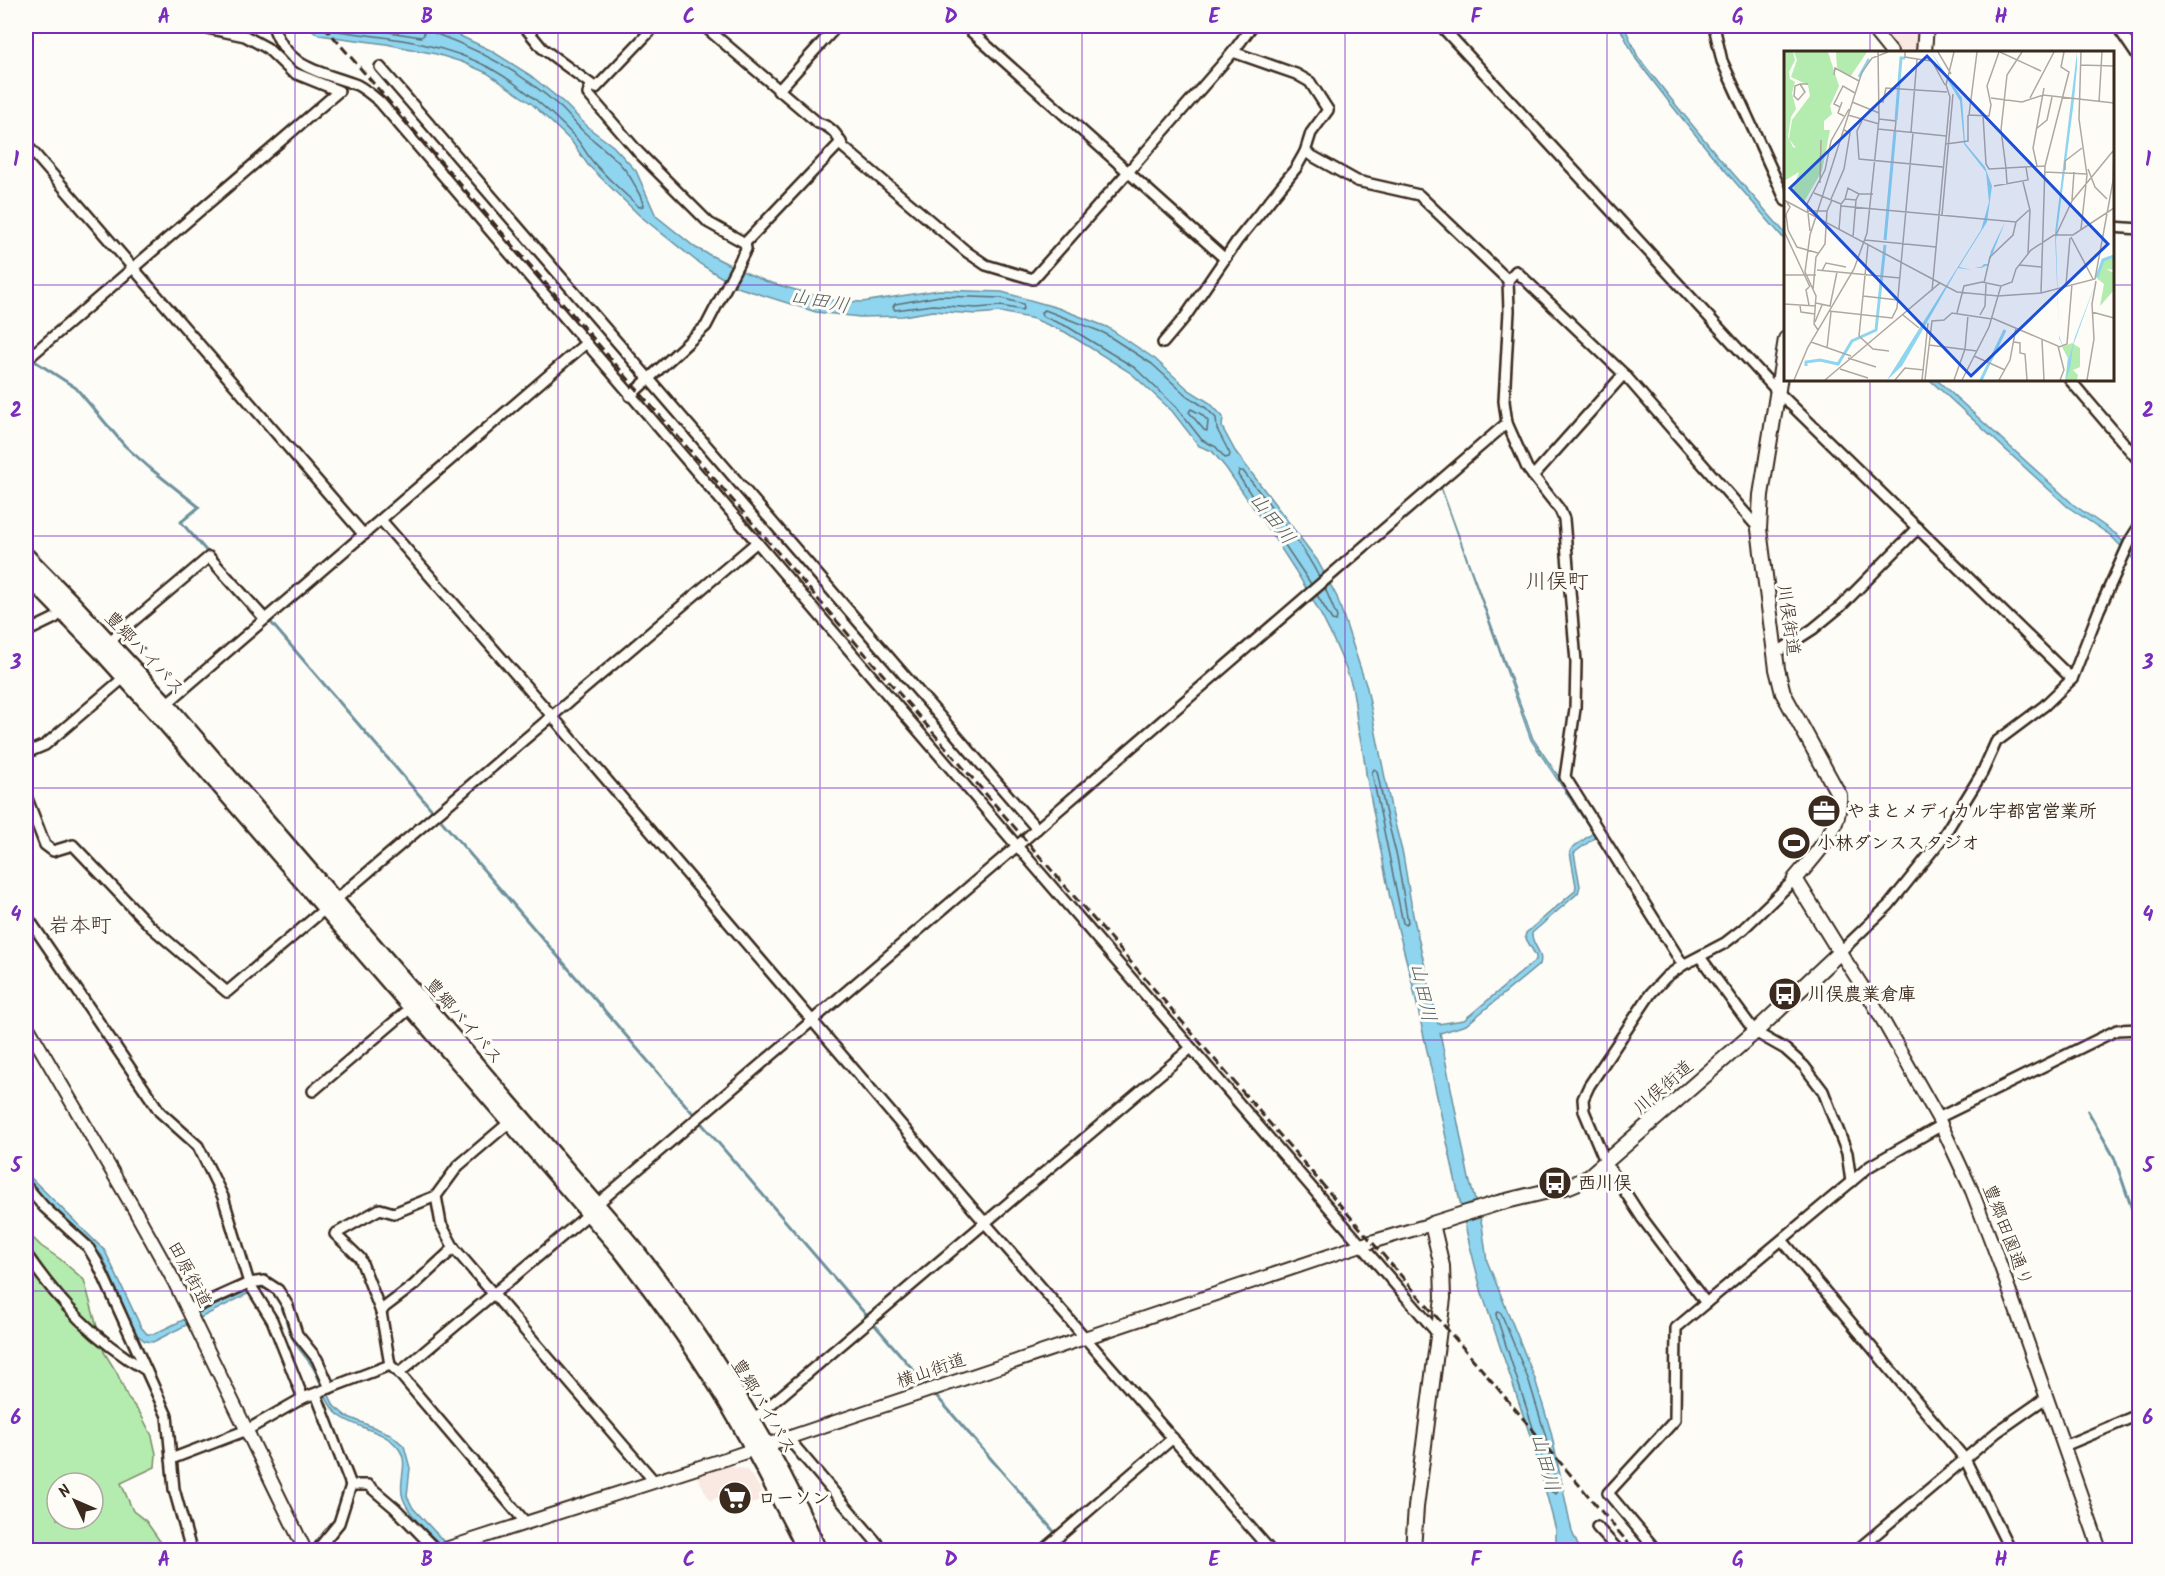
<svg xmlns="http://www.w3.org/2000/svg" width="2165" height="1576" font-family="Kalam,'Klee One',sans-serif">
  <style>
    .built { fill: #fae8e2 }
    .green { fill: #b4ebae; stroke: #788a66; stroke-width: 1.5; fill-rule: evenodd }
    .water { fill: #8fd5f0; stroke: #6d919c; stroke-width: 1.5 }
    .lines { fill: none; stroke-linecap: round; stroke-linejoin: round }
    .shore { stroke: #5d6e72; stroke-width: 1.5 }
    .stream { stroke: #6d919c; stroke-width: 3 }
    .minor-casing { stroke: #3b2a1e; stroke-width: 14 }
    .tertiary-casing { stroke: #3b2a1e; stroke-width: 16 }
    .secondary-casing { stroke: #3b2a1e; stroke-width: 18 }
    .primary-casing { stroke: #3b2a1e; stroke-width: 20 }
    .minor { stroke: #fdfcf7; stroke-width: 9 }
    .tertiary { stroke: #fdfcf7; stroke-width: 12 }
    .secondary { stroke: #fdfcf7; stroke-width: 14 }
    .primary { stroke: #fdfcf7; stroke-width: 15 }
    .rail { stroke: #3b2a1e; stroke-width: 3; stroke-dasharray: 9 4.5; stroke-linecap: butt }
    .grid { fill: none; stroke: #7b2cbf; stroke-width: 1.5; stroke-opacity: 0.55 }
    .labels { text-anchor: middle; stroke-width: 6; stroke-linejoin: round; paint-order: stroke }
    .street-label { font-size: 18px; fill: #3b2a1e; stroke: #fdfcf7 }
    .poi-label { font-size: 18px; font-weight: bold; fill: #3b2a1e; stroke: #fdfcf7; text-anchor: start }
    .water-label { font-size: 20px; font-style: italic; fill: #545d5d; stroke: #fdfcf7 }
    .quarter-label { font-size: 21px; fill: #3b2a1e; stroke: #fdfcf7 }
    .inset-river { fill: none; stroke: #8fd5f0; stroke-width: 3 }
    .inset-road { fill: none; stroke: #afa8a0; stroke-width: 1.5 }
    .view { fill: #1d4ed8; fill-opacity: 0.15; stroke: #1d4ed8; stroke-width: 3 }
    .inset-edge { fill: none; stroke: #3b2a1e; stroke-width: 3 }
    .neatline { fill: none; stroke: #7b2cbf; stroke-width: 2 }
    .grid-label { font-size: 20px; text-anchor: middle; font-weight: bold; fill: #7b2cbf }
  </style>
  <rect width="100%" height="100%" fill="#fdfcf7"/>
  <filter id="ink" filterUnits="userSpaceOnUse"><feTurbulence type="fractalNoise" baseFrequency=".0167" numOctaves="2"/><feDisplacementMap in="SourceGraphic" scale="12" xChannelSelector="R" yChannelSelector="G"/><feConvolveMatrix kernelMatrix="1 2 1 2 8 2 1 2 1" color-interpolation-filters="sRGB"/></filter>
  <g filter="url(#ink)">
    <g class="built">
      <path d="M1882 26H1920L1917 52H1896L1881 35Z"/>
      <path d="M730 1462 732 1467 746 1469 755 1480 765 1497 731 1514 721 1496 710 1501 696 1474Z"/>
    </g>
    <path class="green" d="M26 1231 41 1246 60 1259 84 1280 104 1352 117 1373 128 1398 140 1413 152 1436 156 1454 155 1467 121 1483 133 1511 146 1521 164 1547V1550H26ZM57 1483H93V1519H57Z"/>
    <g class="water">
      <path d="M307 26H427L454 33 490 50 530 75 563 102 590 129 613 146 636 171 656 216 696 248 742 271 765 281 830 300 862 302 939 290 1002 292 1058 308 1107 327 1155 359 1189 390 1210 403 1223 417 1222 427 1235 451 1317 560 1337 597 1367 688 1391 808 1403 855 1413 915 1438 1024 1464 1020 1536 960V956L1525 937 1526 933 1575 891 1576 886 1570 852 1572 848 1593 833 1531 740 1441 487 1533 739 1598 835 1574 853 1580 886 1578 893 1532 933C1531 945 1544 952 1540 964L1466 1025 1440 1033 1469 1179 1482 1225 1487 1261 1535 1379 1551 1432 1572 1532 1580 1550H1559L1556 1543V1530L1534 1447 1482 1293 1468 1238 1412 982 1390 898 1366 774C1365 759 1362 747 1359 733 1355 716 1356 696 1350 680 1322 601 1272 535 1226 468L1212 451 1199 446 1172 411 1131 373 1065 332 1034 319 1001 312 976 314 933 311 903 316 860 317 816 312 737 287 700 264 639 215 588 165 572 142 549 120 532 104 487 73 462 62 436 54 386 44 319 35Z"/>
      <path d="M1619 26H1624L1638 57 1671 99 1716 154 1785 233V240L1711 154 1669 102 1636 59Z"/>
      <path d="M1930 380H1937L2074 505 2116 534 2139 559V565L2110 535 2068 507Z"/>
      <path d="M26 1173 105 1251 141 1327 147 1334H154L258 1284H266L281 1299 295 1336 301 1348 314 1362 334 1406 346 1416 390 1434 404 1446 410 1468 407 1496 413 1508 445 1543 447 1550C432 1536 410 1518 403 1498 397 1482 410 1464 399 1449 386 1430 357 1429 340 1416 325 1405 322 1383 313 1368 306 1356 295 1347 290 1334 283 1317 282 1290 259 1288L153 1342 145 1341 136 1334 102 1256 26 1180Z"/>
    </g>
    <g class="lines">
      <g class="shore">
        <path d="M317 26 322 29C377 37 439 40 490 68 521 85 550 111 574 136 582 144 586 154 593 162 607 178 623 192 639 207L643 206C643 201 640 195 637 190 626 164 606 151 585 133 576 125 569 115 560 107 523 73 480 50 434 33L430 26"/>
        <path d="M350 26 421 37 424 35 423 26"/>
        <path d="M940 296 1001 298 1023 304 1024 308 1022 310 1001 306 976 308 933 305 895 310 893 307 895 304Z"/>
        <path d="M1045 310 1104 333 1152 364 1186 395 1206 408 1216 418 1217 429 1230 454 1229 457 1225 458 1216 447 1202 440 1176 407 1135 368 1068 327 1042 316 1041 312Z"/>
        <path d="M1191 409 1201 414 1208 421 1207 431 1204 430 1189 412Z"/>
        <path d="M1311 584 1238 475 1239 471H1243C1269 505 1300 539 1319 577"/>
        <path d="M1317 595 1332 620 1336 621 1337 617 1325 588"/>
        <path d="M1374 769 1377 771 1385 810 1397 857 1408 922 1406 925 1403 923 1372 773Z"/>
        <path d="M1498 1312 1501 1313 1529 1381 1545 1434 1558 1490 1556 1494 1552 1492 1539 1446 1496 1315Z"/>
      </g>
      <g class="stream">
        <path d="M26 351 33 360 76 388 125 446 151 469 199 507 181 522 209 554"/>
        <path d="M268 619 928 1387"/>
        <path d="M2088 1111 2114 1157 2140 1232"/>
        <path d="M933 1392 1070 1550"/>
      </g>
      <defs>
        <g id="minor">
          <path d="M273 26C288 70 320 71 357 85 365 89 373 96 380 102L1017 846 1438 1334"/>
          <path d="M524 26 542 48 596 88 655 26"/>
          <path d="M704 26 818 123C832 127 837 134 843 147L967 252 986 265 1033 279 1128 172 1224 258"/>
          <path d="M965 26 1128 172 1233 52 1252 26"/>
          <path d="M1441 26 1777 391 2072 679"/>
          <path d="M1714 26 1722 61 1786 201"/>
          <path d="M2117 26 2140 60"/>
          <path d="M380 67 1037 829"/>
          <path d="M590 84 588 94 639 153 709 223 745 243 746 249 706 326 630 396"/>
          <path d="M778 91 837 26"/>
          <path d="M26 144 364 535"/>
          <path d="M1305 152 1357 181 1419 195 1508 280 1509 311 1504 401 1507 423 1527 468 1560 510 1564 519 1576 662 1575 709 1565 777 1683 965"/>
          <path d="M2112 227 2140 229"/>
          <path d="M745 243 841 142"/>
          <path d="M1508 280 1516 271 1624 374 1759 529"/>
          <path d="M1163 343 1185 317 1237 241 1296 168 1305 152 1311 133 1328 110 1310 82 1296 74 1233 52"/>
          <path d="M26 360 339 91 292 72 267 48 245 36 197 26"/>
          <path d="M2070 380 2140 462"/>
          <path d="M1533 476 1624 374"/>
          <path d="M381 520 552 716 986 1224 1270 1550"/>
          <path d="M26 632 55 618 65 609"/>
          <path d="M105 645 209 557 265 619"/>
          <path d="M1775 652 1779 651 1813 629 1841 606 1918 528"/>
          <path d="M164 706 585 344"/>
          <path d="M26 753 45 745 127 675"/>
          <path d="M26 796 45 845 53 851 73 845 150 926 227 992 757 542"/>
          <path d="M26 915 160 1112 198 1146 223 1197 249 1283 272 1320 303 1398"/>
          <path d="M1840 952 1889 905 1941 840 1982 773 1996 742 2044 706 2072 679 2099 610 2131 539 2140 525"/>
          <path d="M1700 957 1755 1032 1785 1049 1804 1066 1823 1091 1847 1153 1851 1182"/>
          <path d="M313 1091 414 1005"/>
          <path d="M1938 1118 2117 1030 2140 1029"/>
          <path d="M512 1120 458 1166 436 1196 441 1224 454 1248 414 1285 385 1307 381 1312 390 1365 399 1373 526 1523"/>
          <path d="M26 1186 44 1207 88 1247 98 1264 167 1416 174 1489 191 1550"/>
          <path d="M1782 1240 1965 1459 2010 1550"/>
          <path d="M454 1248 654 1481"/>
          <path d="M26 1254C59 1302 95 1341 146 1370"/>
          <path d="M1706 1303 1642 1218 1605 1161 1584 1111 1583 1099 1589 1086 1651 993 1666 977 1683 965 1725 943 1743 929 1795 879"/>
          <path d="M189 1310 249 1283 264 1281 278 1290 288 1306 297 1334 317 1359 330 1388"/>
          <path d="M381 1312 360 1258 335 1234 380 1209 394 1213 436 1196"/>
          <path d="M399 1373 590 1213 603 1199 1017 846 1507 423"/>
          <path d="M316 1394 351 1485H368L395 1508 436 1550"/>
          <path d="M749 1423 1191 1048"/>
          <path d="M787 1437 883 1550"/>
          <path d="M2064 1446 2140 1414"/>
          <path d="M171 1459 247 1430 303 1398 390 1365"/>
          <path d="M1597 1527 1618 1550"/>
          <path d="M317 1550 339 1523 351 1485"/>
          <path d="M1043 1550 1173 1438"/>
          <path d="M1656 1550 1608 1493 1675 1420 1676 1328 1870 1166 1942 1125"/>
          <path d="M1857 1550 1997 1432 2047 1397"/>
        </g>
        <g id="tertiary">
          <path d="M1870 26 1891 52"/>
          <path d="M1840 952 1873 1003 1938 1118 1972 1191 2000 1264 2100 1550"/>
          <path d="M26 1024 134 1209 174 1281 305 1550"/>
          <path d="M442 1550 731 1457 1361 1245 1432 1224"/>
        </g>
        <g id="secondary">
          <path d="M1924 52 1926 26"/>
          <path d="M1413 1550 1416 1507 1443 1298 1442 1266 1432 1224 1498 1203 1569 1186 1586 1179 1755 1032 1840 952 1795 879C1817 852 1841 832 1839 795L1783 693 1777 669 1759 529 1761 495 1786 339"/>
        </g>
        <g id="primary">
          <path d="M26 556 72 603 166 704 632 1246C705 1339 772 1441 818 1550"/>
          <path d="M26 574 100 650 156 712 621 1250C652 1290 682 1330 709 1373 742 1424 770 1480 798 1534L805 1550"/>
        </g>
      </defs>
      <use href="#minor" class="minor-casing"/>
      <use href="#tertiary" class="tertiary-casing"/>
      <use href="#secondary" class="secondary-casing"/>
      <use href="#primary" class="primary-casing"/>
      <use href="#minor" class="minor"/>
      <use href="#tertiary" class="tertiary"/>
      <use href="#secondary" class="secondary"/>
      <use href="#primary" class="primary"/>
      <path class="rail" d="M324 26 1478 1365 1634 1550"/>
    </g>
  </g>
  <path class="grid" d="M295 26V1550M558 26V1550M820 26V1550M1082 26V1550M1345 26V1550M1607 26V1550M1870 26V52M26 285H1786M2112 285H2140M1870 380V1550M26 536H2140M26 788H2140M26 1040H2140M26 1291H2140"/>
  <defs>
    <symbol id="office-disc" viewBox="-11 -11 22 22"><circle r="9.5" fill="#3b2a1e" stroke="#fdfcf7"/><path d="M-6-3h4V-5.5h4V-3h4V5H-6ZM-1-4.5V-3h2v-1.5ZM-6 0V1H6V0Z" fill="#fff"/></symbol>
    <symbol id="stadium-disc" viewBox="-11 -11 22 22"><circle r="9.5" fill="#3b2a1e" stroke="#fdfcf7"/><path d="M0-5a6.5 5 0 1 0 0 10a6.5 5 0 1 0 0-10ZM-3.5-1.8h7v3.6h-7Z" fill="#fff"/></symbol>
    <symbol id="bus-disc" viewBox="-11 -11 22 22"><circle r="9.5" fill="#3b2a1e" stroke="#fdfcf7"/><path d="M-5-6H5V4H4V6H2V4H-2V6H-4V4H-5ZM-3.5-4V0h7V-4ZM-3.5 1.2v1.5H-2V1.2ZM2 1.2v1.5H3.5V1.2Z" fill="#fff"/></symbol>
    <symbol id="supermarket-disc" viewBox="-11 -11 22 22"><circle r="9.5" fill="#3b2a1e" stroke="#fdfcf7"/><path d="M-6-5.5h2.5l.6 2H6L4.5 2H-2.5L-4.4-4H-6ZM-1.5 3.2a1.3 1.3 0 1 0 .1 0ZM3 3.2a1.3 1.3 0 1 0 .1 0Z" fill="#fff"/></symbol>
  </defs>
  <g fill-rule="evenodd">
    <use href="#office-disc" x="1805" y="792" width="38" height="38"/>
    <use href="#stadium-disc" x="1775" y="824" width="38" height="38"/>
    <use href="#bus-disc" x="1766" y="975" width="38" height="38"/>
    <use href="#bus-disc" x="1536" y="1164" width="38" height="38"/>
    <use href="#supermarket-disc" x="716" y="1479" width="38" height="38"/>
  </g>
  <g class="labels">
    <g class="street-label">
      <text transform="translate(1789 620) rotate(82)" y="6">川俣街道</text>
      <text transform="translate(145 653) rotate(47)" y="6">豊郷バイパス</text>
      <text transform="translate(464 1021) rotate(49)" y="6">豊郷バイパス</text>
      <text transform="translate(1663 1087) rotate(-41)" y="6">川俣街道</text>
      <text transform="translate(2008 1235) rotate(69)" y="6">豊郷田園通り</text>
      <text transform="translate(190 1274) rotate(62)" y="6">田原街道</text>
      <text transform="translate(931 1370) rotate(-19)" y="6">横山街道</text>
      <text transform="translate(764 1406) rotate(59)" y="6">豊郷バイパス</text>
    </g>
    <g class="poi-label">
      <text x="1847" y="817">やまとメディカル宇都宮営業所</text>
      <text x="1817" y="849">小林ダンススタジオ</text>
      <text x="1808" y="1000">川俣農業倉庫</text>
      <text x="1578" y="1189">西川俣</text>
      <text x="758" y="1504">ローソン</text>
    </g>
    <g class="water-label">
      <text transform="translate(820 300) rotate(11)" y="7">山田川</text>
      <text transform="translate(1273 518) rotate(52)" y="7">山田川</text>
      <text transform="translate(1424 992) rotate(78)" y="7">山田川</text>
      <text transform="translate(1546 1462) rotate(75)" y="7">山田川</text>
    </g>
    <g class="quarter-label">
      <text x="1557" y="588">川俣町</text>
      <text x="80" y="932">岩本町</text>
    </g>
  </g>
  <g transform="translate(1784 51)">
    <rect width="330" height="330" fill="#fdfcf7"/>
    <path d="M0 1H9L11 9 5 21 6 28 11 31 8 42 12 58 7 66 4 86 9 96 12 97 5 88 8 69 26 45 24 34 7 26 13 9 10 1H44L55 35 46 55 48 63 40 70V79H46L38 120 20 151 9 139 15 121 0 130ZM52 1H83L66 26 53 17ZM330 204V219L322 218 330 222V239L316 255 320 233 311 226 317 212ZM288 292 296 297V316L289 319 294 324 293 329H281L284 307 278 296Z" fill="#b4ebae"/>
    <path d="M147 1 178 47 181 92 201 116 208 135 203 171 175 216 188 219 190 216H197L200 213H204L207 200 221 171 204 214 197 217 190 216 188 219 174 217 118 315 103 329 197 179 205 151 202 121 180 93 176 50ZM293 1V16L290 49 272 189 275 287 285 308 291 286 312 231 289 295 286 318 282 329 284 307 275 285 271 182Z" fill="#8fd5f0"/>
    <path class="inset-river" d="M75 26 85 8M112 69 117 7H121M101 189 111 80M313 226 319 209 330 205M22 315V311L36 309 54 313 68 290 92 279 101 194M197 329 221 279"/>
    <path class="inset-road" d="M121 1V6L133 8 127 81M154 1 167 23M193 1 185 64 205 65 207 54 203 35 215 1M216 1 257 20M238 1 223 24 217 79 222 117 261 115 285 21 277 16 280 1M133 8 148 10 161 34M297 14 330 15M50 24 51 17 75 30M16 33 21 41 14 49 10 45 11 35 16 33H24M207 47 238 51 259 44 330 52M246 47 270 1M95 50 99 51 102 37 163 41M58 51 54 62 60 65M68 51 95 62M315 51 318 1M56 56 50 53 59 35 71 42M64 64 95 73M199 64 202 113 205 118 222 117 223 133M95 68 112 70 111 80M78 70 73 80 75 108 159 116M94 78 162 85M252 78 263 69 268 46M162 93 184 90V64M253 115 249 97 260 37M304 118 311 136 323 148M281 119V110L298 97M261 121 303 123M239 131 246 159 244 202M36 132 37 89M210 135 244 129 242 116M30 142 57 153M47 148 60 118 66 82 60 79M61 148 64 137 75 143M0 149 156 232M288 149 290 121M57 153 61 148 72 149 75 143H89M57 155 232 171M24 160H43M2 163 4 179 13 196 34 202M158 164 169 43M0 167 6 156 2 150M55 178 57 153M297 178 303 124 295 68 297 1M0 180 26 236M26 180 23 153 41 119 47 90 65 58M272 184 288 150 329 100M69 186 72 149M287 186 309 228M81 189 152 196M84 194 75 285 89 298 105 300M235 214 258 216M33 219 116 227M38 220 42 212 62 216M0 224H32M200 232 206 206 229 184 232 171 245 159M282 234 286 187M25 236 22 239 25 254M29 239 32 206 41 193 43 160 48 149M148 240 166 46 162 34 170 1M257 242 261 115M79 245 114 249M32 252 46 255 53 221M0 253 32 255M16 255 17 261 31 263M45 260 108 267 113 257 129 82M308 261 330 267M173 262 180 235 198 231 217 235M119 264 135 277M196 264 201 255 202 233M208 267 274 295 280 319 276 329M31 271 38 254M34 279 30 273 32 245 21 221 26 184 78 21 88 7 104 1M258 289 260 329M27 291 67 305M230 291 236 292V302L241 303 243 329M145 294 193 300M275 296 283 293 288 233M43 297 47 261M190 305 221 319M64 307 92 316M56 318 84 327M10 329 24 296 70 218 83 182 95 68 94 1M41 329 156 232 173 241 214 245 217 235 228 231 232 218 247 199 270 184H289L330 157M111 329 121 317 140 319M138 329 144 272M141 329 148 270 160 269 168 262 208 268M170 329 181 298 184 264M178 329 205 276 214 245 257 242 311 228 329 130 330 98M215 329 226 309 232 277M303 329 310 288 308 253 312 230"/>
    <path class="view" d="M143 5 324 193 187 325 6 137Z"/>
    <rect width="330" height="330" class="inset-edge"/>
  </g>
  <rect width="2165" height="1576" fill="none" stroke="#fdfcf7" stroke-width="66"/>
  <g transform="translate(75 1501) rotate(314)"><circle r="28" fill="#fdfcf7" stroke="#afa8a0" stroke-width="1.5"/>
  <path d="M0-4.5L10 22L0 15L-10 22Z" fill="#3b2a1e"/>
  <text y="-9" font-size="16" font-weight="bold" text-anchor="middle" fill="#3b2a1e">N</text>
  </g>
  <rect x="33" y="33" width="2099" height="1510" class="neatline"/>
  <g class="grid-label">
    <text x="164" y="23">A</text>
    <text x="427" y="23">B</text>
    <text x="689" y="23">C</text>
    <text x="951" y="23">D</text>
    <text x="1214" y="23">E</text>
    <text x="1476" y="23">F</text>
    <text x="1738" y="23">G</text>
    <text x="2001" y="23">H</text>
    <text x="16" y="166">1</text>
    <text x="2148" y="166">1</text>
    <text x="16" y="417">2</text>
    <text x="2148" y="417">2</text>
    <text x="16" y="669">3</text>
    <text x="2148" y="669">3</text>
    <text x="16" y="921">4</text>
    <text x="2148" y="921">4</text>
    <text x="16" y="1172">5</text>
    <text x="2148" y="1172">5</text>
    <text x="16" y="1424">6</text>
    <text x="2148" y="1424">6</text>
    <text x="164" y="1566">A</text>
    <text x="427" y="1566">B</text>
    <text x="689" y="1566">C</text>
    <text x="951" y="1566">D</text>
    <text x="1214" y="1566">E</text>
    <text x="1476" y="1566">F</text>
    <text x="1738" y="1566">G</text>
    <text x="2001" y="1566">H</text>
  </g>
</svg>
